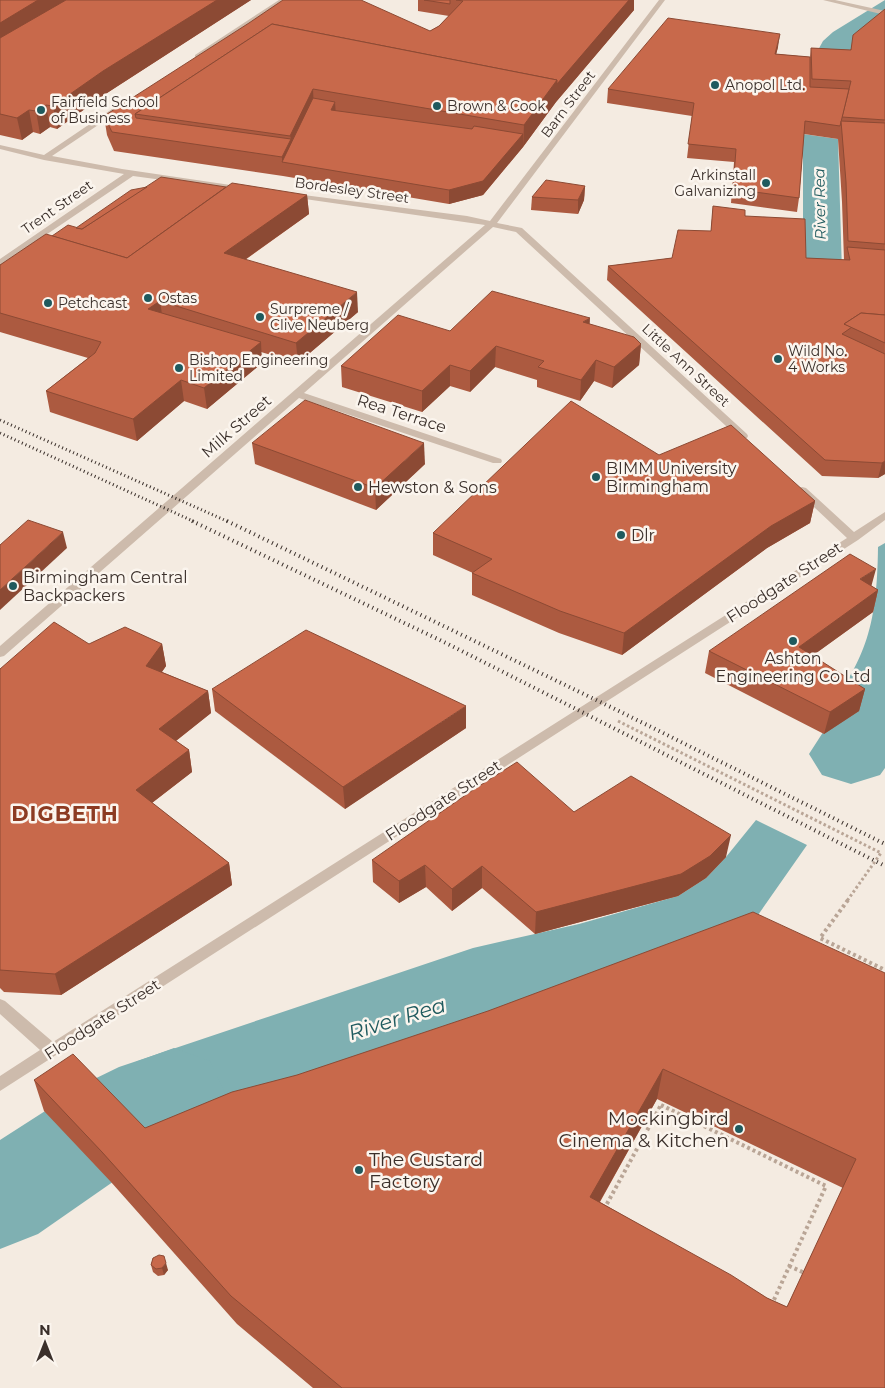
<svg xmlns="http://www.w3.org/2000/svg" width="885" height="1388" font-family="Montserrat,sans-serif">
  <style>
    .water { fill: #7fb0b2 }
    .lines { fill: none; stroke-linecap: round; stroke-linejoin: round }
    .river { fill: #7fb0b2; fill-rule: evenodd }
    .path-far1 { stroke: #b9a596; stroke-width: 3; stroke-dasharray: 2.5 2.5; stroke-linecap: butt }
    .path { stroke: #b9a596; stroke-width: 4; stroke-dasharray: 3 3; stroke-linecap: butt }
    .minor { fill: #cdbbac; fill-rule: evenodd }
    .rail-far1 { stroke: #3b302b; stroke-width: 3; stroke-dasharray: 1 3; stroke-linecap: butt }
    .rail { stroke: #3b302b; stroke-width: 4; stroke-dasharray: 1 4; stroke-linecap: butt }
    .wall { fill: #ac5a40; fill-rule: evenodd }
    .shaded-wall { fill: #8c4a34 }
    .building { fill: #c8694b; stroke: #8c4a34; fill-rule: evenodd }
    .poi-dot { fill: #1f5a5e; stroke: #fbf5ee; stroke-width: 2 }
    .labels { text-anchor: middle; stroke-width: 5; stroke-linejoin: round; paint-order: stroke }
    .far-poi-label { font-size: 14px; fill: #3b302b; stroke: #fbf5ee; text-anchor: start }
    .far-street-label { font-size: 14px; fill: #3b302b; stroke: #fbf5ee }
    .far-water-label { font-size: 15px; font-style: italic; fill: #1f5a5e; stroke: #fbf5ee }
    .street-label { font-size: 16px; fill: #3b302b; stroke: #fbf5ee }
    .poi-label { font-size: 16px; fill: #3b302b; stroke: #fbf5ee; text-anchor: start }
    .near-poi-label { font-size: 19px; fill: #3b302b; stroke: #fbf5ee; text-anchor: end }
    .district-label { font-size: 21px; font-weight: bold; letter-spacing: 1px; fill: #8c3b22; stroke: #fbf5ee }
    .near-water-label { font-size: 21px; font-style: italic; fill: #1f5a5e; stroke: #fbf5ee }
  </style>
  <rect width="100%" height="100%" fill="#f4ebe1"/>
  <g class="water">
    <path d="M885 0V19L846 55 817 52 823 41 833 32Z"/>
    <path d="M803 134 838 139 842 272H803Z"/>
    <path d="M885 543V742L870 755 813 727C866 664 877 628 878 547Z"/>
    <path d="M756 820 807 845 751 925 153 1159 82 1085 119 1067 473 948 579 924 678 896 706 878 726 857Z"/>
  </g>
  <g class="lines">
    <g class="river">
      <path d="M885 666V768L880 775 851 784 822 775 809 754 838 709 857 674Z"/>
      <path d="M174 1048 210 1061 225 1093 210 1125 153 1154 38 1234 0 1249V1140L81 1088 138 1061Z"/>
    </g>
    <path class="path-far1" d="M618 721 881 853 847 901"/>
    <g class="path">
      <path d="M848 900 820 938 885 970"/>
      <path d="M661 1105 826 1186 767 1315 597 1222Z"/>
      <path d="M789 1266 807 1274"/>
    </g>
    <g class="minor">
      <path d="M279 0H286L201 59H195V55Z"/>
      <path d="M659 0H665L497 223 522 228 747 434 748 436 747 438H739L516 232 493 227 304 393 501 459 502 461 501 463H493L299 398 4 656 0 657V646L485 225 291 197H288V193L467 216 490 221Z"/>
      <path d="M823 0H835L885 11V15Z"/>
      <path d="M115 107 122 109 52 156 122 169 244 187 248 189 244 191 133 176 0 266V259L124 174 44 160 0 149V145L44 155Z"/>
      <path d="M802 487 806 488 854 532 885 512V520L858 540 0 1091V1076L40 1050 0 1014V999L5 1001 53 1042 847 538 798 492 797 490 798 488Z"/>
    </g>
    <g class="rail-far1">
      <path d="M0 420 229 522"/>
      <path d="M0 433 195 522"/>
    </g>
    <g class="rail">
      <path d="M192 521 446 643 885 866"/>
      <path d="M227 521 623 713 885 844"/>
    </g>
  </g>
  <g class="wall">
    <path d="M0 0H251L107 93 57 129 50 127 40 134 33 132 22 140 0 135Z"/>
    <path d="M418 0H634V10L556 102 523 147 483 195 449 204 283 176 114 151 107 135 104 116 430 31 439 26 449 16 418 11Z"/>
    <path d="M885 9V474L878 478 822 476 607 280 608 266 672 258 711 231 713 206 745 216 806 258 844 260 842 202 838 139 804 134 799 198 797 212 731 203 734 162 687 158 692 116 607 103 608 89 778 47 776 54 810 57 811 48 850 50Z"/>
    <path d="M585 186 584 200 578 214 531 210 532 197Z"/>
    <path d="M226 187 307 195 309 214 245 260 358 312 298 363 261 352 262 363 207 409 184 401 137 441 50 412 46 391 88 358 0 332V265L52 236 76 228Z"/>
    <path d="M590 324 641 344 639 365 612 388 594 381 580 401 537 387V380L495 367 470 392 450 386 422 412 342 387 341 366 450 331Z"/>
    <path d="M252 443 425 464 376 510 255 464Z"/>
    <path d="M659 455 815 501 810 523 767 548 622 655 559 633 472 595V573H473L433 555V533Z"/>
    <path d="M871 586 878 590 873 612 812 656 865 689 859 711 824 734 705 673 709 651Z"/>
    <path d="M89 644H162L166 666 162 672 208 691 211 713 176 741 189 750 192 772 152 803 229 863 232 885 61 995 4 992 0 988V669Z"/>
    <path d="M212 689 466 728 345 809 215 711Z"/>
    <path d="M574 812 726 857 706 878 678 896 535 934 482 888 452 911 426 887 399 903 373 882 372 860Z"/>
    <path d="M885 973V1388H313L237 1324 111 1182 44 1111 34 1080 145 1128ZM657 1099 843 1188 787 1307 767 1298 600 1202Z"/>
    <path d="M153 1258 168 1270 164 1275 158 1276 153 1272 151 1265Z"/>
  </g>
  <g class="shaded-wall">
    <path d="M38 0H69L0 42V23Z"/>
    <path d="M217 0H251L107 93 57 129 53 106 103 71Z"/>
    <path d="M629 0H634V10L556 102 523 147 524 125 557 80Z"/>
    <path d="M780 34 778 47 773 67 775 54Z"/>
    <path d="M313 89 314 111 282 162V157L291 139 290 136Z"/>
    <path d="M335 102 336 116 331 110Z"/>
    <path d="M46 105 50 127 40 134 36 111Z"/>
    <path d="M29 110 33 132 22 140 17 118Z"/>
    <path d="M523 134V147L483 195 449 204V190Z"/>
    <path d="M585 186 584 200 578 214V200Z"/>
    <path d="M307 195 309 214 226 273 224 253Z"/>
    <path d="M357 292 358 312 298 363 296 343Z"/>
    <path d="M160 301 163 321 148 309Z"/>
    <path d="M590 318 589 338 583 322Z"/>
    <path d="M261 342 262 363 207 409 204 388Z"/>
    <path d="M641 344 639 365 612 388 614 367Z"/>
    <path d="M496 346 495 367 470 392V371Z"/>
    <path d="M596 360 594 381 580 401 581 380Z"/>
    <path d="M450 365V386L422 412V391Z"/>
    <path d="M181 380 184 401 137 441 133 419Z"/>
    <path d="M424 443 425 464 376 510 375 488Z"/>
    <path d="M885 461V474L878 478 882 463Z"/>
    <path d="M815 501 810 523 767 548 622 655 624 633 771 526Z"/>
    <path d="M63 532 67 548 0 610V590Z"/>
    <path d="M876 569 870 591 860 579Z"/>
    <path d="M878 590 873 612 794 669 799 647Z"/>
    <path d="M162 644 166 666 150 688 146 666Z"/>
    <path d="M865 689 859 711 824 734 830 712Z"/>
    <path d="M208 691 211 713 163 751 159 729Z"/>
    <path d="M466 706V728L345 809 343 787Z"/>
    <path d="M189 750 192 772 140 812 136 790Z"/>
    <path d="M731 835 726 857 706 878 678 896 535 934 536 912Z"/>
    <path d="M229 863 232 885 61 995 55 974Z"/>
    <path d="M425 865 426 887 399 903V881Z"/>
    <path d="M482 866V888L452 911V889Z"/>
    <path d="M663 1069 657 1099 586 1226 590 1197Z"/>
    <path d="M166 1263 168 1270 164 1275 162 1268Z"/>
  </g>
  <g class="building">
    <path d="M0 0H38L0 23Z"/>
    <path d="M66 0H217L103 71 53 106 46 105 36 111 29 110 17 118 0 114V38Z"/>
    <path d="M283 0H361L430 31 439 26 463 1 456 0H629L557 84V80L272 24 135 114 136 118 291 139 282 157 112 132 104 116 249 23Z"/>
    <path d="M424 0H450V4Z"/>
    <path d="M885 9V120L842 117 851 81 812 79 811 48 851 50 853 35Z"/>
    <path d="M668 18 780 34 775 54 810 57V87L849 89 840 126 805 121 799 198 733 189 736 149 688 144 694 103 608 89Z"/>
    <path d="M272 24 557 80 524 125 313 89 290 136 135 114Z"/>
    <path d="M313 98 335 102 331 110 472 129 474 126 523 134 483 181 449 190 282 162Z"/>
    <path d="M841 121 885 123V244L848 241 846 182Z"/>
    <path d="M161 177 226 187 127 258 52 236 68 225 82 229Z"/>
    <path d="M546 180 585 186 578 200 532 197Z"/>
    <path d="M232 183 307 195 224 253 357 292 296 343 160 301 148 309 261 342 204 388 181 380 133 419 46 391 95 353 101 342 0 313V265L46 234 127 258Z"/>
    <path d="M147 187 82 229 76 228 131 190Z"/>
    <path d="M713 206 745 210V216L805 219 806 258 850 260 847 247 885 250V315L861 313 844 324 852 327 842 334 885 354V461L882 463 825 460 608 266 672 258 678 230 711 231Z"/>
    <path d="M492 291 590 318 583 322 634 337 641 344 614 367 596 360 581 380 538 367 544 361 496 346 470 371 450 365 422 391 341 366 398 315 450 331Z"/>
    <path d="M861 313 885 315V343L844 324Z"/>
    <path d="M305 400 424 443 375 488 252 443Z"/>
    <path d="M571 401 659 455 731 425 815 501 771 526 624 633 560 611 472 573 492 559 433 533Z"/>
    <path d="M28 520 63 532 0 590V545Z"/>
    <path d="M850 554 876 569 860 579 878 590 799 647 865 689 830 712 709 651Z"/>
    <path d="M54 622 89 644 125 627 162 644 146 666 208 691 159 729 189 750 136 790 229 863 55 974 0 970V669Z"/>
    <path d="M306 630 466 706 343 787 212 689Z"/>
    <path d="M517 762 574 812 631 776 731 835 710 856 681 874 536 912 482 866 452 889 425 865 399 881 372 860 473 790Z"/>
    <path d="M753 912 885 973V1388H342L231 1296 102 1152 34 1080 73 1054 145 1128 232 1092 297 1075 488 1011ZM663 1069 856 1159 787 1307 767 1298 731 1275 590 1197Z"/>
    <path d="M159 1255 164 1256 166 1263 162 1268 156 1269 151 1265 153 1258Z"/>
  </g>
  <g class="poi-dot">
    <circle cx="715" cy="85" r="5"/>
    <circle cx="437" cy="106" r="5"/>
    <circle cx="41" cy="110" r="5"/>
    <circle cx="766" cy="183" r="5"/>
    <circle cx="148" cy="298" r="5"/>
    <circle cx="48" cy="303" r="5"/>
    <circle cx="260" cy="317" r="5"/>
    <circle cx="778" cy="359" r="5"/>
    <circle cx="179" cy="368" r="5"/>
    <circle cx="596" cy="477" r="5"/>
    <circle cx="358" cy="487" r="5"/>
    <circle cx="621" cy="535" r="5"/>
    <circle cx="13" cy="586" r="5"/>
    <circle cx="793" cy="641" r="5"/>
    <circle cx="739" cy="1129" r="5"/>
    <circle cx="359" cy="1170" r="5"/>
  </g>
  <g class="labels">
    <g class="far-poi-label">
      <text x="725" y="90">Anopol Ltd.</text>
      <text x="51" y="107">Fairfield School<tspan x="51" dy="16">of Business</tspan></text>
      <text x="447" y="111">Brown &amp; Cook</text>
      <text x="756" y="180" text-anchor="end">Arkinstall<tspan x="756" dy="16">Galvanizing</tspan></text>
      <text x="158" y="303">Ostas</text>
      <text x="58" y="308">Petchcast</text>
      <text x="270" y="314">Surpreme /<tspan x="270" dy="16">Clive Neuberg</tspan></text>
      <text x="788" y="356">Wild No.<tspan x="788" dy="16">4 Works</tspan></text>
      <text x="189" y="365">Bishop Engineering<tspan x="189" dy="16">Limited</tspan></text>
    </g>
    <g class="far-street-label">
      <text transform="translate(568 104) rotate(-53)" y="5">Barn Street</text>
      <text transform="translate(352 190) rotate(8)" y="5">Bordesley Street</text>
      <text transform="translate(57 207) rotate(-35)" y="5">Trent Street</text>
      <text transform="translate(686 365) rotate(43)" y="5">Little Ann Street</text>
    </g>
    <g class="far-water-label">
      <text transform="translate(820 204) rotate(-91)" y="5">River Rea</text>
    </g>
    <g class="street-label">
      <text transform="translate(402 413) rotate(18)" y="6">Rea Terrace</text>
      <text transform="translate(236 426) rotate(-41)" y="6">Milk Street</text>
      <text transform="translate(784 582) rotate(-33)" y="6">Floodgate Street</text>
      <text transform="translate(443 800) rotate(-33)" y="6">Floodgate Street</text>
      <text transform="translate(102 1019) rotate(-33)" y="6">Floodgate Street</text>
    </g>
    <g class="poi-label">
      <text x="606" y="474">BIMM University<tspan x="606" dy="18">Birmingham</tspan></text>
      <text x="368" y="493">Hewston &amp; Sons</text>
      <text x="631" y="541">Dlr</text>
      <text x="23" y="583">Birmingham Central<tspan x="23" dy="18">Backpackers</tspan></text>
      <text x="793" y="664" text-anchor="middle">Ashton<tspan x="793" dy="18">Engineering Co Ltd</tspan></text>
    </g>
    <g class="near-poi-label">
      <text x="729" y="1125">Mockingbird<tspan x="729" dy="22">Cinema &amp; Kitchen</tspan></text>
      <text x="369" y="1166" text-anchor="start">The Custard<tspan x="369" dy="22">Factory</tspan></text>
    </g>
    <g class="district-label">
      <text x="65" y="821">DIGBETH</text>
    </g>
    <g class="near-water-label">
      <text transform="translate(397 1019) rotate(-17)" y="7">River Rea</text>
    </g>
  </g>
  <g transform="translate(45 1343)" stroke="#fbf5ee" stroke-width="4" paint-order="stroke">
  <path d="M0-4L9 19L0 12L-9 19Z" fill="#3b302b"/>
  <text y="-8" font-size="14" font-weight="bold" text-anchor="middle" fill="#3b302b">N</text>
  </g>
</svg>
